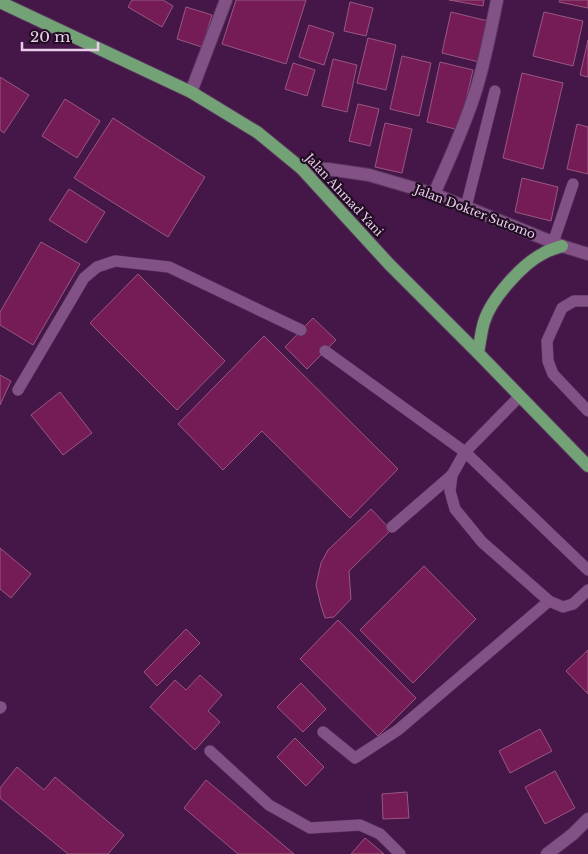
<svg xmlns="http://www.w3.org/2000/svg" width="588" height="854" font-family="'Libre Baskerville',serif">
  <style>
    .building { fill: #751c57; stroke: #98587e }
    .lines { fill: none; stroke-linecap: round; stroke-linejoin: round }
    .service-casing { stroke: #5b355f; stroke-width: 12 }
    .minor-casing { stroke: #5b355f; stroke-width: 14 }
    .tertiary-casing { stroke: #5b355f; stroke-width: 14 }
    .primary-casing { stroke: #5b355f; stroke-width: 14 }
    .service { stroke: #825286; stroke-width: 11 }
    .minor { stroke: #825286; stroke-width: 12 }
    .tertiary { stroke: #825286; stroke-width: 12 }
    .primary { stroke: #73a277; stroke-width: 12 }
    .labels { text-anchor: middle; stroke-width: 4.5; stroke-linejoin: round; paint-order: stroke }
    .street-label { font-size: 12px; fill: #e9cdea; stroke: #200d22 }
  </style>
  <rect width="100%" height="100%" fill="#441748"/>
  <g class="building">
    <path d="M132 0H163L173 6 162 27 128 7Z"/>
    <path d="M236 0H306L286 64 222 44Z"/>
    <path d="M449 0H484L483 6Z"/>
    <path d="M560 0H588V8L559 2Z"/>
    <path d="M350 2 373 8 366 36 344 31Z"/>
    <path d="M186 7 212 15 202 47 177 39Z"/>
    <path d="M451 12 488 21 479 62 442 53Z"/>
    <path d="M544 12 583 21 573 66 533 56Z"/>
    <path d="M309 25 334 33 324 65 299 57Z"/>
    <path d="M368 38 396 45 386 90 357 83Z"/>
    <path d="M588 40V77L580 75Z"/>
    <path d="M402 56 431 63 419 116 390 109Z"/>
    <path d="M333 59 357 65 347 112 322 106Z"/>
    <path d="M440 62 473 70 459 130 427 122Z"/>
    <path d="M293 63 315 70 307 96 285 89Z"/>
    <path d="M522 73 563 83 543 169 503 158Z"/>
    <path d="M0 77 29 95 4 133 0 130Z"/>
    <path d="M65 99 100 121 77 158 42 136Z"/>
    <path d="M358 104 379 109 370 146 349 141Z"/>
    <path d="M113 118 205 177 168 237 74 178Z"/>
    <path d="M385 123 412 129 402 173 375 167Z"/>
    <path d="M577 124 588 127V174L567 169Z"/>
    <path d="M522 178 558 187 551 221 515 212Z"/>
    <path d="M69 189 105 212 86 243 49 220Z"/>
    <path d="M41 242 80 264 33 345 0 325V312Z"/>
    <path d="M138 274 225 361 177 410 90 323Z"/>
    <path d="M313 318 336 340 307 369 285 347Z"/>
    <path d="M264 336 398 469 350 518 262 431 223 470 178 424Z"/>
    <path d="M0 375 11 381 0 405Z"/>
    <path d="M60 392 92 433 63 455 31 415Z"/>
    <path d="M371 509 391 530 349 571 351 599 334 617 325 618 321 606 316 585 321 563 328 550Z"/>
    <path d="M0 548 31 574 11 598 0 589Z"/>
    <path d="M424 566 476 619 413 683 360 630Z"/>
    <path d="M338 620 416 698 378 736 300 659Z"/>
    <path d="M186 629 200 643 157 686 144 672Z"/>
    <path d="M588 650V694L566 671Z"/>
    <path d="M200 675 222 695 208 711 220 722 195 750 150 707 175 680 186 690Z"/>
    <path d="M301 683 326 709 303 732 277 707Z"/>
    <path d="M540 729 552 751 510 773 499 751Z"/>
    <path d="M295 738 324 767 306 786 277 757Z"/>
    <path d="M17 767 44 790 55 777 124 835 108 854H68L0 798V788Z"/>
    <path d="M555 771 575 808 545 824 525 787Z"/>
    <path d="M206 780 294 854H238L184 808Z"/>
    <path d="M407 792 409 818 383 819 382 794Z"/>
    <path d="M365 838 384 854H351Z"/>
  </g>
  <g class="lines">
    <defs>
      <g id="service">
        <path d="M466 207 495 91"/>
        <path d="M553 243 573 184"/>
        <path d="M588 301H574L562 308 547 341 548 361 553 374 588 411"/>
        <path d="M325 351 465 452 588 570"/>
        <path d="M18 390 84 278 97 267 115 261 169 267 301 330"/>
        <path d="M520 396 465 452 452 475 450 491 455 509 482 542 549 601 563 607 573 604 588 590"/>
        <path d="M392 527 452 475"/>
        <path d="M0 708 1 707"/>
        <path d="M323 732 355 758 398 730 549 601"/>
        <path d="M210 751 269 805 310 828 360 825 380 834 400 854"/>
      </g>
      <g id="minor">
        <path d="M191 92 226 0"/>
        <path d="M434 194C449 160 465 126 476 90 485 61 491 30 497 0"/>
        <path d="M547 854 573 834 588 819"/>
      </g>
      <path id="tertiary" d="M301 168 328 169 369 175 434 194 562 246 588 254"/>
      <g id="primary">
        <path d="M0 2 191 92 257 132 301 168 389 264 478 353 588 466"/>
        <path d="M478 353C480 343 481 332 484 322 491 299 522 264 544 253 549 250 556 248 562 246"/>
      </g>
    </defs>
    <use href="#service" class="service-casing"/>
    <use href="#minor" class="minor-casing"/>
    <use href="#tertiary" class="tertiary-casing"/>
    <use href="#primary" class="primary-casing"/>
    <use href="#service" class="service"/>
    <use href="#minor" class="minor"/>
    <use href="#tertiary" class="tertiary"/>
    <use href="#primary" class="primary"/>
  </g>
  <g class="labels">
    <g class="street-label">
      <text transform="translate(344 195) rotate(47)" y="4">Jalan Ahmad Yani</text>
      <text transform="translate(475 212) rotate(21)" y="4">Jalan Dokter Sutomo</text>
    </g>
  </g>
  <path d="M22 42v8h76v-8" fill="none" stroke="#e9cdea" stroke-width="2.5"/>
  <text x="30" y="42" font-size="15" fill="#e9cdea" stroke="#200d22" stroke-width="4" paint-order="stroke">20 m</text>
</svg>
